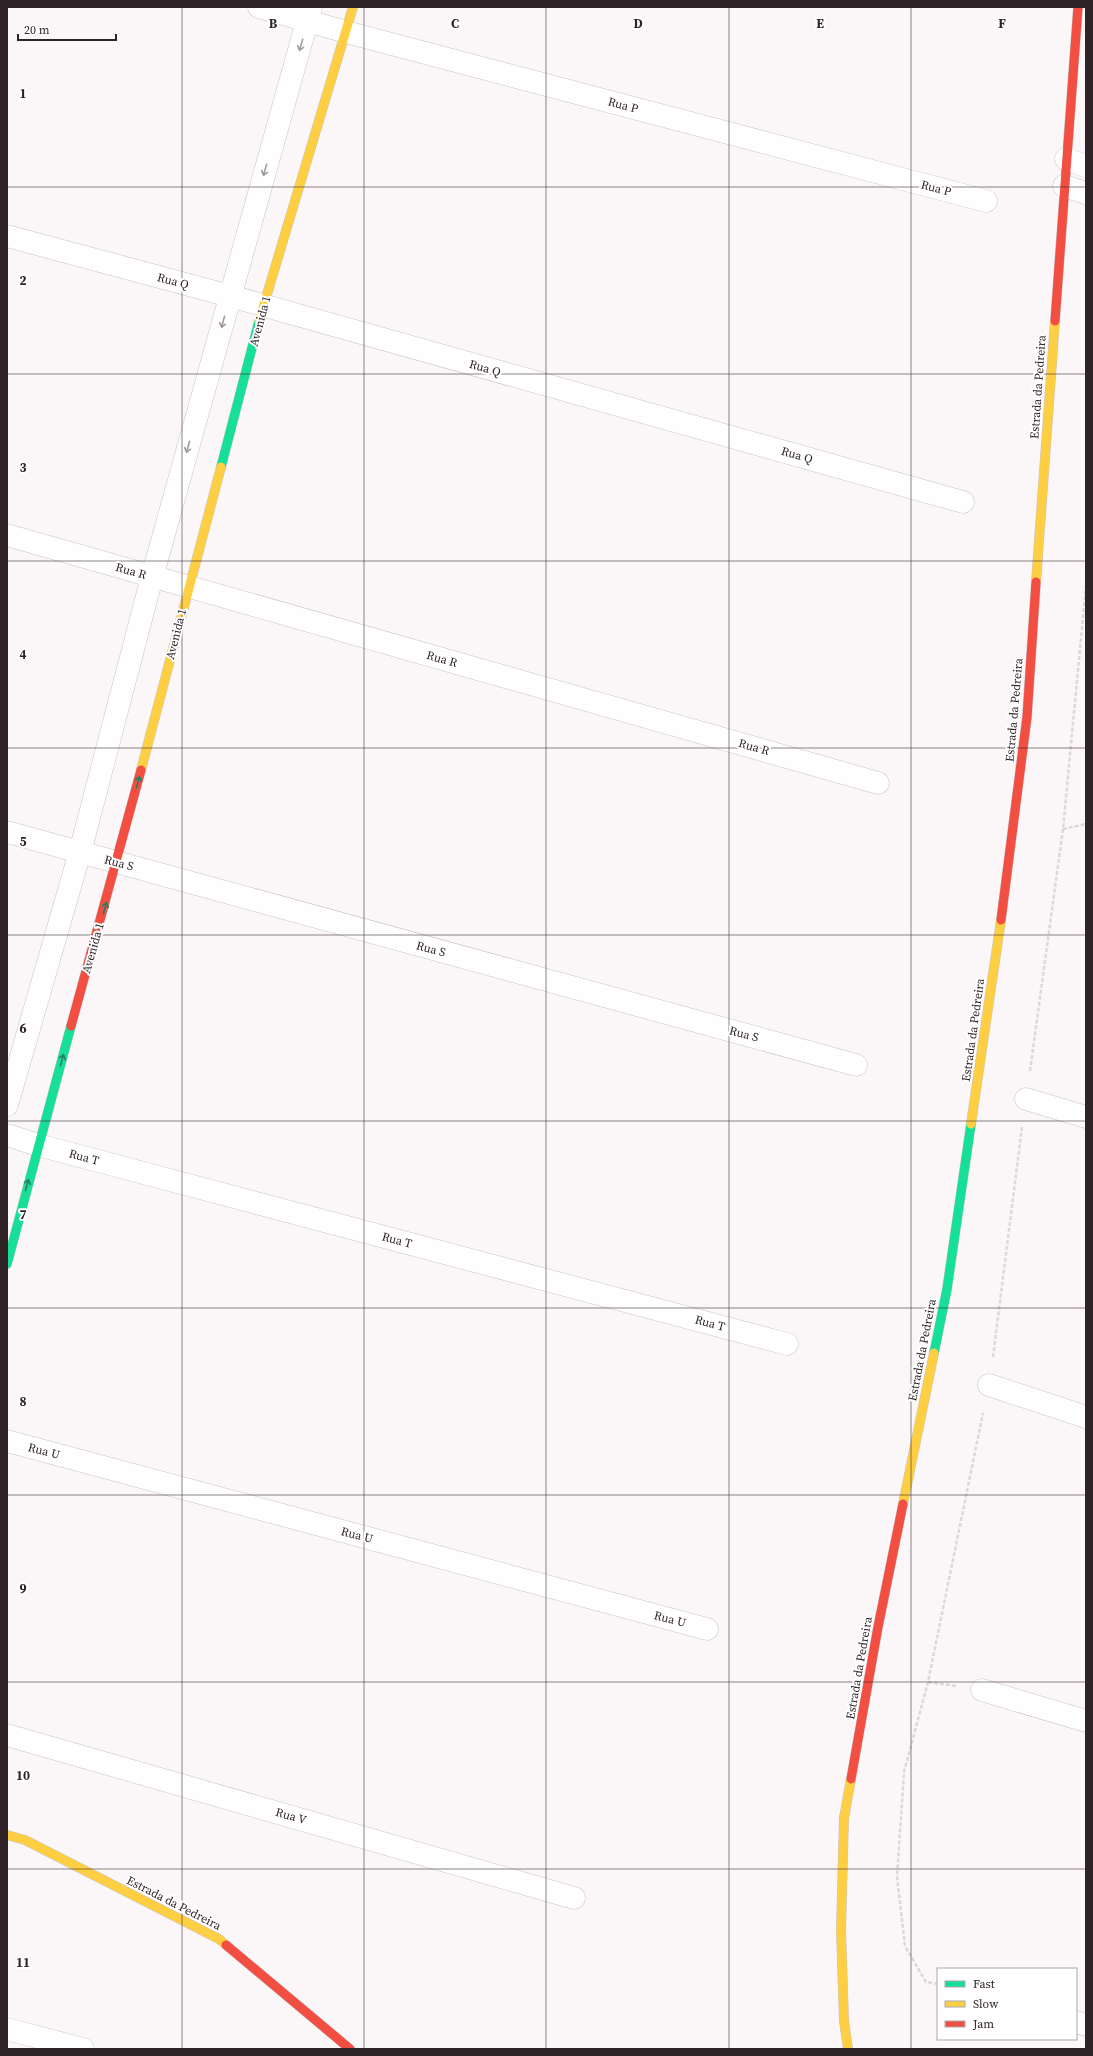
<svg xmlns="http://www.w3.org/2000/svg" width="1093" height="2056" font-family="'Source Serif 4',serif">
  <style>
    .lines { fill: none; stroke-linecap: round; stroke-linejoin: round }
    .street-casing { stroke: #cac2c5; stroke-width: 23 }
    .fast-casing { stroke: #cac2c5; stroke-width: 10 }
    .slow-casing { stroke: #cac2c5; stroke-width: 10 }
    .jam-casing { stroke: #cac2c5; stroke-width: 10 }
    .path { stroke: #dbd8da; stroke-width: 2.5; stroke-dasharray: 4 2; stroke-linecap: butt }
    .street { stroke: #fefefe; stroke-width: 22 }
    .fast { stroke: #16e098; stroke-width: 9 }
    .slow { stroke: #ffcf43; stroke-width: 9 }
    .jam { stroke: #f24e42; stroke-width: 9 }
    .oneway { stroke: #a19b9e }
    .oneway2 { stroke: #238260 }
    .grid { fill: none; stroke: #302328; stroke-width: 1; stroke-opacity: 0.55 }
    .labels { text-anchor: middle; stroke-width: 4; stroke-linejoin: round; paint-order: stroke }
    .street-label { font-size: 12px; fill: #302328; stroke: #fff }
    .grid-label { font-size: 13px; text-anchor: middle; font-weight: bold; fill: #302328; stroke: #fff; stroke-width: 4; stroke-linejoin: round; paint-order: stroke }
  </style>
  <rect width="100%" height="100%" fill="#fbf7f9"/>
  <g class="lines">
    <defs>
      <g id="street">
        <path d="M259 7 346 32 986 201"/>
        <path d="M1066 159 1086 166"/>
        <path d="M1064 186 1086 193"/>
        <path d="M7 236 230 296 963 502"/>
        <path d="M7 535 878 783"/>
        <path d="M7 832 856 1065"/>
        <path d="M1026 1099 1086 1117"/>
        <path d="M7 1105 80 852 152 577 311 7"/>
        <path d="M7 1135 38 1145 787 1344"/>
        <path d="M989 1385 1086 1417"/>
        <path d="M7 1441 707 1629"/>
        <path d="M982 1690 1086 1721"/>
        <path d="M7 1735 574 1898"/>
        <path d="M1076 2022 1086 2025"/>
        <path d="M7 2029 83 2049"/>
      </g>
      <g id="fast">
        <path d="M221 467 259 321"/>
        <path d="M7 1264 71 1026"/>
        <path d="M934 1353 947 1289 971 1124"/>
      </g>
      <g id="slow">
        <path d="M259 321 353 7"/>
        <path d="M1036 582 1055 321"/>
        <path d="M141 770 221 467"/>
        <path d="M971 1124 1001 920"/>
        <path d="M903 1504 934 1353"/>
        <path d="M7 1835 25 1840 219 1939 226 1945"/>
        <path d="M848 2049 844 2021 841 1930 844 1818 851 1779"/>
      </g>
      <g id="jam">
        <path d="M1055 321 1078 7"/>
        <path d="M1001 920 1027 717 1036 582"/>
        <path d="M71 1026 141 770"/>
        <path d="M851 1779 878 1627 903 1504"/>
        <path d="M226 1945 350 2049"/>
      </g>
    </defs>
    <use href="#street" class="street-casing"/>
    <use href="#fast" class="fast-casing"/>
    <use href="#slow" class="slow-casing"/>
    <use href="#jam" class="jam-casing"/>
    <g class="path">
      <path d="M1063 829 1086 824"/>
      <path d="M1030 1071 1063 829 1086 585"/>
      <path d="M993 1357 1022 1127"/>
      <path d="M928 1682 956 1686"/>
      <path d="M938 1984 926 1982 905 1946 897 1877 904 1772 928 1682 983 1413"/>
    </g>
    <use href="#street" class="street"/>
    <use href="#fast" class="fast"/>
    <use href="#slow" class="slow"/>
    <use href="#jam" class="jam"/>
  </g>
  <defs><path id="oneway-shaft" d="M-6 0H5M1.5-3L5.5 0L1.5 3" fill="none" stroke-width="1.6" stroke-linecap="round" stroke-linejoin="round"/></defs>
  <g class="oneway">
    <use href="#oneway-shaft" transform="translate(301 45) rotate(106)"/>
    <use href="#oneway-shaft" transform="translate(265 170) rotate(106)"/>
    <use href="#oneway-shaft" transform="translate(223 322) rotate(105)"/>
    <use href="#oneway-shaft" transform="translate(188 447) rotate(105)"/>
  </g>
  <g class="oneway2">
    <use href="#oneway-shaft" transform="translate(138 782) rotate(-76)"/>
    <use href="#oneway-shaft" transform="translate(105 908) rotate(-74)"/>
    <use href="#oneway-shaft" transform="translate(62 1060) rotate(-74)"/>
    <use href="#oneway-shaft" transform="translate(27 1185) rotate(-75)"/>
  </g>
  <path class="grid" d="M182 7V2049M364 7V2049M546 7V2049M729 7V2049M911 7V2049M7 187H1086M7 374H1086M7 561H1086M7 748H1086M7 935H1086M7 1121H1086M7 1308H1086M7 1495H1086M7 1682H1086M7 1869H1086"/>
  <g class="labels">
    <g class="street-label">
      <text transform="translate(623 105) rotate(15)" y="4">Rua P</text>
      <text transform="translate(936 188) rotate(15)" y="4">Rua P</text>
      <text transform="translate(173 281) rotate(15)" y="4">Rua Q</text>
      <text transform="translate(260 321) rotate(-75)" y="4">Avenida 1</text>
      <text transform="translate(485 368) rotate(16)" y="4">Rua Q</text>
      <text transform="translate(1038 387) rotate(-86)" y="4">Estrada da Pedreira</text>
      <text transform="translate(797 455) rotate(16)" y="4">Rua Q</text>
      <text transform="translate(131 571) rotate(16)" y="4">Rua R</text>
      <text transform="translate(176 634) rotate(-76)" y="4">Avenida 1</text>
      <text transform="translate(442 659) rotate(16)" y="4">Rua R</text>
      <text transform="translate(1014 710) rotate(-85)" y="4">Estrada da Pedreira</text>
      <text transform="translate(754 747) rotate(16)" y="4">Rua R</text>
      <text transform="translate(119 863) rotate(15)" y="4">Rua S</text>
      <text transform="translate(93 948) rotate(-74)" y="4">Avenida 1</text>
      <text transform="translate(431 949) rotate(15)" y="4">Rua S</text>
      <text transform="translate(973 1030) rotate(-82)" y="4">Estrada da Pedreira</text>
      <text transform="translate(744 1034) rotate(15)" y="4">Rua S</text>
      <text transform="translate(84 1157) rotate(15)" y="4">Rua T</text>
      <text transform="translate(397 1240) rotate(15)" y="4">Rua T</text>
      <text transform="translate(710 1323) rotate(15)" y="4">Rua T</text>
      <text transform="translate(922 1350) rotate(-79)" y="4">Estrada da Pedreira</text>
      <text transform="translate(44 1451) rotate(15)" y="4">Rua U</text>
      <text transform="translate(357 1535) rotate(15)" y="4">Rua U</text>
      <text transform="translate(670 1619) rotate(15)" y="4">Rua U</text>
      <text transform="translate(859 1668) rotate(-80)" y="4">Estrada da Pedreira</text>
      <text transform="translate(291 1816) rotate(16)" y="4">Rua V</text>
      <text transform="translate(174 1903) rotate(27)" y="4">Estrada da Pedreira</text>
    </g>
  </g>
  <g class="grid-label">
    <text x="273" y="28">B</text>
    <text x="455" y="28">C</text>
    <text x="638" y="28">D</text>
    <text x="820" y="28">E</text>
    <text x="1002" y="28">F</text>
    <text x="23" y="98">1</text>
    <text x="23" y="285">2</text>
    <text x="23" y="472">3</text>
    <text x="23" y="659">4</text>
    <text x="23" y="846">5</text>
    <text x="23" y="1033">6</text>
    <text x="23" y="1219">7</text>
    <text x="23" y="1406">8</text>
    <text x="23" y="1593">9</text>
    <text x="23" y="1780">10</text>
    <text x="23" y="1967">11</text>
  </g>
  <rect width="1093" height="2056" fill="none" stroke="#302328" stroke-width="16"/>
  <rect x="937" y="1968" width="140" height="72" fill="#ffffff" stroke="#aca7a9"/>
  <rect x="945" y="1981" width="20" height="6" fill="#16e098" stroke="#aca7a9"/>
  <text x="973" y="1988" font-size="12" fill="#302328">Fast</text>
  <rect x="945" y="2001" width="20" height="6" fill="#ffcf43" stroke="#aca7a9"/>
  <text x="973" y="2008" font-size="12" fill="#302328">Slow</text>
  <rect x="945" y="2021" width="20" height="6" fill="#f24e42" stroke="#aca7a9"/>
  <text x="973" y="2028" font-size="12" fill="#302328">Jam</text>
  <path d="M18 34v6h98v-6" fill="none" stroke="#302328" stroke-width="2"/>
  <text x="24" y="34" font-size="12" fill="#302328" stroke="#ffffff" stroke-width="3" paint-order="stroke">20 m</text>
</svg>
